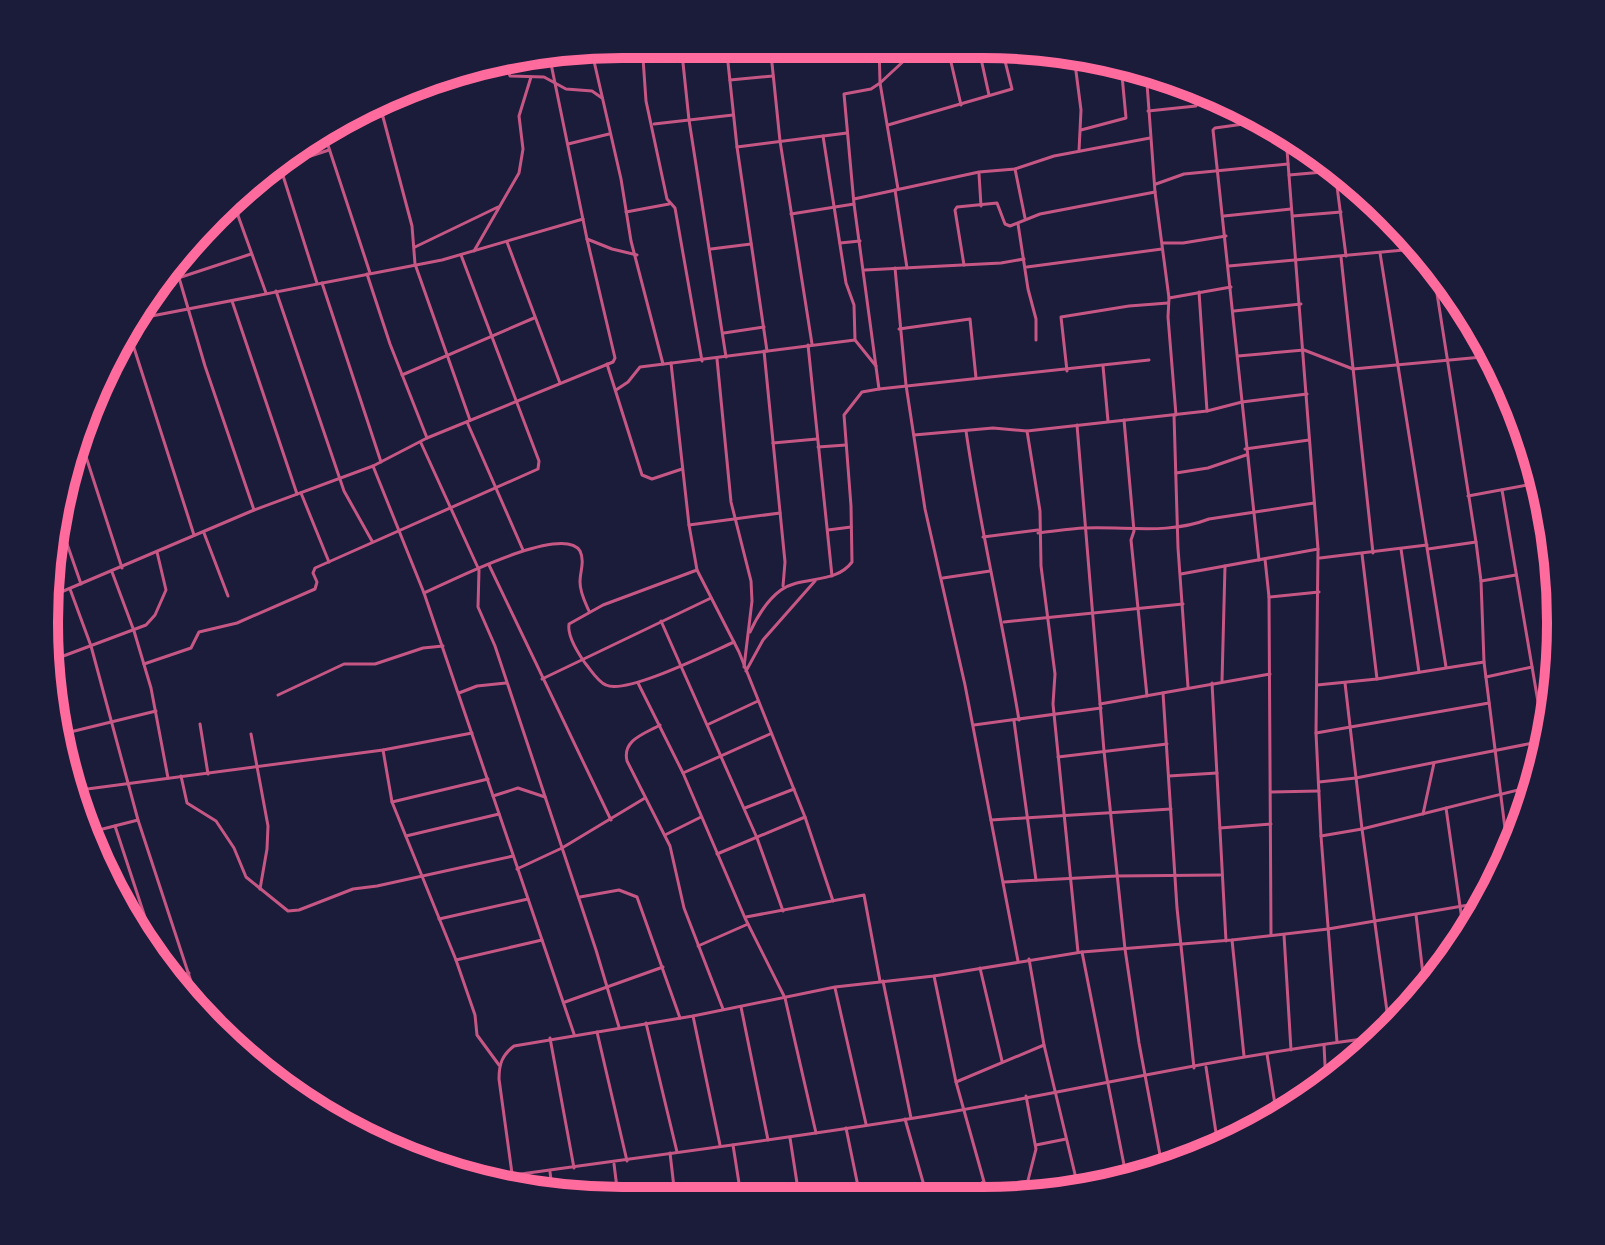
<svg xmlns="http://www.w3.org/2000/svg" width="1605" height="1245" font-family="'Public Sans',sans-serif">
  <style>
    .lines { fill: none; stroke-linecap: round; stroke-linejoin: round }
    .minor { stroke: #c65784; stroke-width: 3 }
    .rim { fill: none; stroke: #ff6b9d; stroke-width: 10 }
  </style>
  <rect width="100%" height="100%" fill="#1b1b3a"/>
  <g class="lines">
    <g class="minor">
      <path d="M642 44 646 101 667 199 675 208 702 361"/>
      <path d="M681 44 689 120 726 357"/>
      <path d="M726 44 737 147 767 351"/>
      <path d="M770 44 780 141 812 344"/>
      <path d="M879 45 880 83 871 89 844 94 854 204 879 389 1149 360"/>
      <path d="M947 45 961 105"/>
      <path d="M978 45 989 95"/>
      <path d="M591 48 621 179 631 241 663 364"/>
      <path d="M1074 56 1081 110 1079 151"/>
      <path d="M503 60 510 76 544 77 566 89 592 91 602 98"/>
      <path d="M1146 70 1155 192 1169 298 1168 317 1176 415"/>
      <path d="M730 80 773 76"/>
      <path d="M1148 111 1196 106 1195 89"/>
      <path d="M1258 122 1215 128 1213 130 1259 560"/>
      <path d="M654 124 733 115"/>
      <path d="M888 125 1012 89 1001 45"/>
      <path d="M325 128 378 113 383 117 412 226 415 264 470 420"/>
      <path d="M323 130 370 273"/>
      <path d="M1081 130 1126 118 1121 65"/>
      <path d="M823 136 846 283 854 305 855 340 876 366"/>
      <path d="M568 144 609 134"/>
      <path d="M737 147 847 133"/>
      <path d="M279 163 317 283"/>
      <path d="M280 166 329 150"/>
      <path d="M1015 169 1025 218"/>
      <path d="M979 174 981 206"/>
      <path d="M1289 175 1335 171 1346 256"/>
      <path d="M1156 184 1184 174 1288 164"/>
      <path d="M898 189 880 83 921 45"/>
      <path d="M895 190 907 268"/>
      <path d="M232 199 266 293"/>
      <path d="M854 199 979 172 1015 169 1054 156 1150 138"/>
      <path d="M626 212 669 204"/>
      <path d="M791 214 854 204"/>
      <path d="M1224 216 1291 209"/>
      <path d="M1293 216 1341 212"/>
      <path d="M1018 224 1028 289 1036 319V340"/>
      <path d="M205 225 238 215"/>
      <path d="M587 239 612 249 637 255"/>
      <path d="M507 242 560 383"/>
      <path d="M840 243 860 241"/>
      <path d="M1163 243H1183L1226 236"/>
      <path d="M415 247 498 207"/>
      <path d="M711 249 751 244"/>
      <path d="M474 251 519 173 523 149 519 116 531 77"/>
      <path d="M1380 253 1446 667"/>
      <path d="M1341 257 1373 553"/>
      <path d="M175 264 205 366 254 510"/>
      <path d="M964 265 955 210 957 207 997 203 1005 224 1010 226 1040 214 1155 192"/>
      <path d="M1229 266 1415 249"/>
      <path d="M1027 267 1162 249"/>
      <path d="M895 268 906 385 925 509 965 685 1018 961"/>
      <path d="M1433 268 1476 542 1481 581 1484 662 1509 860"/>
      <path d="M865 270 1001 263 1024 259"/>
      <path d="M367 274 390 344 427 438"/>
      <path d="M322 283 381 462"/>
      <path d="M160 284 251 254"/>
      <path d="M276 291 344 491 372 541"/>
      <path d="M1199 292 1207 411"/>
      <path d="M1169 298 1231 287"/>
      <path d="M232 301 297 494"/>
      <path d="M1234 311 1301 304"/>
      <path d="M1473 318 1478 357"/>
      <path d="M131 320 442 260 583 219"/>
      <path d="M127 326 194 535"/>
      <path d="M899 329 970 319 976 378"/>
      <path d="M724 333 764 327"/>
      <path d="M808 345 832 576"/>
      <path d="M764 351 785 562 783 586"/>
      <path d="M1238 356 1304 350 1353 369 1493 356"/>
      <path d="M717 359 731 502 751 581 752 601 744 667"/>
      <path d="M671 363 689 525 697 570 739 652 805 817 833 901"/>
      <path d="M607 364 642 475 652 479 682 469"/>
      <path d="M1103 366 1108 421"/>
      <path d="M1067 371 1061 317 1129 306 1168 303"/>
      <path d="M402 375 534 318"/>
      <path d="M616 390 628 382 640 367 855 340"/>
      <path d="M1514 395 1542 562 1544 565 1555 564"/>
      <path d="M1174 415 1178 548 1188 687"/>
      <path d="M1124 420 1134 531 1131 540 1147 696"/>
      <path d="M467 422 523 550"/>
      <path d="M1077 425 1104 751 1125 949 1139 1043 1163 1171"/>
      <path d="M966 431C980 528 1003 623 1019 720"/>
      <path d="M1027 431 1040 511 1041 566 1055 674 1053 704 1078 952"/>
      <path d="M79 435 122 568"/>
      <path d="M914 435 993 428 1027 431 1207 411 1242 402 1307 394"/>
      <path d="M421 443 479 570 478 607 495 646 596 950 619 1027"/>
      <path d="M773 443 817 439"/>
      <path d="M818 447 846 445"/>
      <path d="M1245 449 1309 440"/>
      <path d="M373 466 424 593 574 1034"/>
      <path d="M1176 473 1208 468 1246 455"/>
      <path d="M1502 490 1546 749"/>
      <path d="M301 493 329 562"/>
      <path d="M1468 496 1527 485"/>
      <path d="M58 518 81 584"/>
      <path d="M689 525 780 513"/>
      <path d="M828 530 851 527"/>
      <path d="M204 533 228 596"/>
      <path d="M1038 533C1053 531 1068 529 1083 528 1126 526 1168 535 1209 519L1314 503"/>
      <path d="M983 537 1038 530"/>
      <path d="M1318 549 1316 733 1321 836 1337 1042"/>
      <path d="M1401 549 1419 672"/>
      <path d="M1428 549 1476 542"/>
      <path d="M1362 554 1377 679"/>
      <path d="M1320 558 1427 545"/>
      <path d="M1265 559 1269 597 1271 935"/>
      <path d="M489 565 611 820"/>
      <path d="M697 570 603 605 569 624C567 636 578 653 585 663 591 670 598 682 606 685 626 695 711 652 734 642"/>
      <path d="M112 572 134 631 151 688 168 778"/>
      <path d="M1181 574 1318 549 1286 137"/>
      <path d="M943 578 990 571"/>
      <path d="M1481 581 1516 575"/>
      <path d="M70 589 91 646 138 820 204 1021"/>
      <path d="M424 593C449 582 563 523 580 551 585 561 580 572 580 582 580 593 585 602 589 611"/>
      <path d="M1269 597 1319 592"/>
      <path d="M47 598 254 510 373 466 427 438 613 362 615 358 587 239 549 54"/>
      <path d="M661 621 757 838 783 911"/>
      <path d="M1004 622 1183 604"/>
      <path d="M750 632C757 617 767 600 781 590 802 575 835 585 852 562L851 506 844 415 862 392 879 389"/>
      <path d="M50 661 146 625 155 615 166 590 157 552"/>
      <path d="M144 664 191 648 199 632 237 623 315 589 317 582 313 573 315 568 538 469 539 461 461 255"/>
      <path d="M746 671 763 640 815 581"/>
      <path d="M1486 677 1532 667"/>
      <path d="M542 679 711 598"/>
      <path d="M1222 681 1225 566"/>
      <path d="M54 683 62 706 80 790"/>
      <path d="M638 683 683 773 745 918 785 998 816 1133"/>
      <path d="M1212 683 1226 941"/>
      <path d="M1345 683 1362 829 1390 1033"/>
      <path d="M1317 685 1377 679 1484 662"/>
      <path d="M459 693 477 686 506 683"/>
      <path d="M1163 693 1177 908 1194 1068"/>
      <path d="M278 695 344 664H375L423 648 443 646"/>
      <path d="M1100 704 1270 674"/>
      <path d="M1014 721 1036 880"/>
      <path d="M200 724 208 774"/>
      <path d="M709 724 758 701"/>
      <path d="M660 725C644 734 622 740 627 761L670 846 684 908 723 1009"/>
      <path d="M974 725 1101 708"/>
      <path d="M1316 733 1489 703"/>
      <path d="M62 734 156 711"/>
      <path d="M251 734 268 826 267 849 260 889"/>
      <path d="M383 750 392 802 456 960 475 1015 477 1035 499 1065"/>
      <path d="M1058 757 1167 744"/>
      <path d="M683 773 770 734"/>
      <path d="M181 776 187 803 216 821 234 848 246 877 288 911 299 910 353 889 377 886 513 856"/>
      <path d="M1169 776 1217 773"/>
      <path d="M1319 782 1356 778 1543 741"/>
      <path d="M72 791 383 750 472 733"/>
      <path d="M1271 792 1319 791"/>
      <path d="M493 796 518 788 545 797"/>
      <path d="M392 802 488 779"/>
      <path d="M745 808 794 789"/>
      <path d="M1446 808 1465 941"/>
      <path d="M1423 814 1434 763"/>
      <path d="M991 820 1171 809"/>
      <path d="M115 826 162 969"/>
      <path d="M1220 828 1271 824"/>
      <path d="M87 833 138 820"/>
      <path d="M665 835 701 817"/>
      <path d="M406 836 499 814"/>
      <path d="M1321 836 1362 829 1534 786"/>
      <path d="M717 854 805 817"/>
      <path d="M517 869 562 848 645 798"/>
      <path d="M1004 882 1117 876 1220 875"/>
      <path d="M580 897 619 890 637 897 680 1018"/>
      <path d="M127 915 141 910"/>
      <path d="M1416 915 1425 991"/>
      <path d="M746 917 864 895 880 981"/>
      <path d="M439 919 528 899"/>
      <path d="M1284 935 1291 1050"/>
      <path d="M1232 940 1244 1056"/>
      <path d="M698 946 748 924"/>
      <path d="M1082 952 1127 1180"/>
      <path d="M1029 959 1044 1045 1079 1191"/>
      <path d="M456 960 542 940"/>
      <path d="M980 968 1002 1061"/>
      <path d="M934 976 956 1082 988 1196"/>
      <path d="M171 980 189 973"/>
      <path d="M883 981 911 1118"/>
      <path d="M835 988 866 1124"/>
      <path d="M565 1002 663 967"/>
      <path d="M741 1007 768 1140"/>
      <path d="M693 1016 720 1145"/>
      <path d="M646 1023 677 1152"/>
      <path d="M597 1032 627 1161"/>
      <path d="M550 1038 574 1168"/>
      <path d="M1366 1039 1368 1051"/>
      <path d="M1324 1045 1326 1085"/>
      <path d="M1267 1054 1277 1117"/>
      <path d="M1206 1067 1218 1146"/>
      <path d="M956 1082 1044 1045"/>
      <path d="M905 1119 927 1196"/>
      <path d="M846 1128 860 1196"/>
      <path d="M790 1138 799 1196"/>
      <path d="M733 1145 741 1196"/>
      <path d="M1036 1145 1066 1139"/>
      <path d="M670 1153 675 1196"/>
      <path d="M614 1164 618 1196"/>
      <path d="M550 1172 553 1196"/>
      <path d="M514 1175C654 1155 794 1138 933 1115 1084 1089 1234 1054 1387 1036"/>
      <path d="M986 1187 1029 1181"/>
      <path d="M514 1188 499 1079C499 1064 502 1055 514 1046L693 1016 835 987 934 976 1082 952 1232 940 1328 929 1486 902"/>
      <path d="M963 1196 983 1182"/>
      <path d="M1024 1196 1036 1149 1026 1096"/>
    </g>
  </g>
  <path d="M0 0H1605V1245H0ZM622 58H983A564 564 0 0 1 1547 622V623A564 564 0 0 1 983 1187H622A564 564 0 0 1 58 623V622A564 564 0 0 1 622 58Z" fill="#1b1b3a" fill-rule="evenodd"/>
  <path class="rim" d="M622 58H983A564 564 0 0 1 1547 622V623A564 564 0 0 1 983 1187H622A564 564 0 0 1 58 623V622A564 564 0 0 1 622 58Z"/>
</svg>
